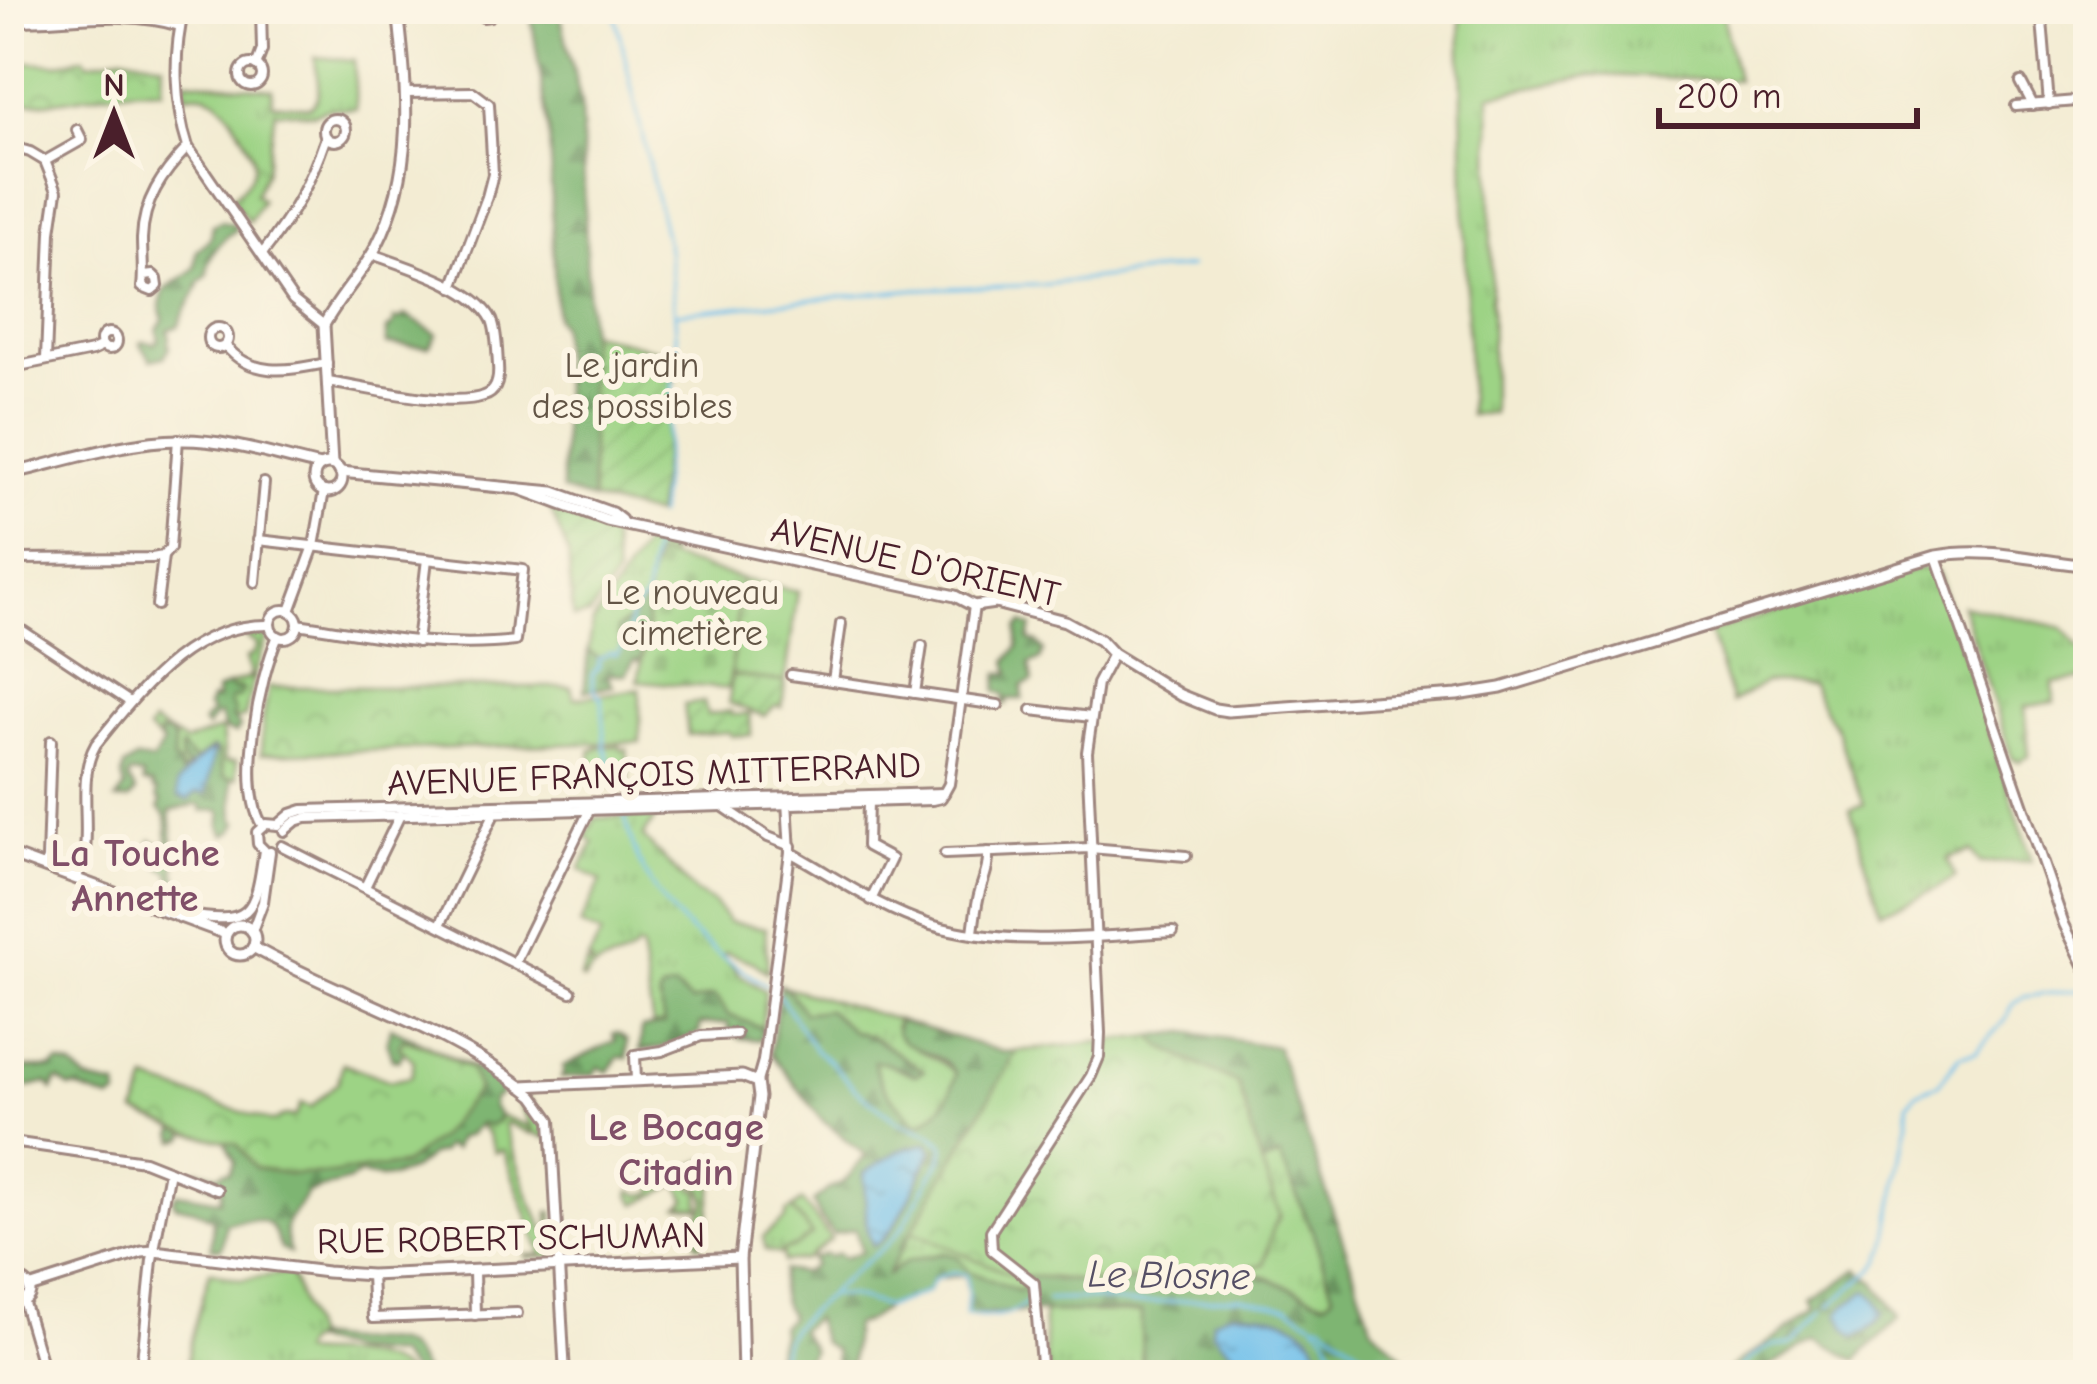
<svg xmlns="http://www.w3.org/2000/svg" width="2097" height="1384" font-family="'Comic Neue',sans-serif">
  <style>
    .grass { fill: url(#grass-tufts); stroke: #747958; stroke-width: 3 }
    .forest { fill: url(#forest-firs); stroke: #646a4e; stroke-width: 3; fill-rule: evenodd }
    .cemetery { fill: url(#cemetery-stones); stroke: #747958; stroke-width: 3 }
    .park { fill: url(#park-crowns); stroke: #747958; stroke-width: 3 }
    .garden { fill: url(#garden-furrows); stroke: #747958; stroke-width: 3 }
    .pitch { fill: #9dd385; stroke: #747958; stroke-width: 3 }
    .water { fill: url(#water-ripples); stroke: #5c708b; stroke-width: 3 }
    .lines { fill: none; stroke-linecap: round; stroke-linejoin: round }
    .stream { stroke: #6fc0eb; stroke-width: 3 }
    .minor-casing { stroke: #9e867f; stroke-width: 14 }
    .tertiary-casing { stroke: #9e867f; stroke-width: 15 }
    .minor { stroke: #fff; stroke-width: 8 }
    .tertiary { stroke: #fff; stroke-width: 9 }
    .labels { text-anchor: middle; stroke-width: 12; stroke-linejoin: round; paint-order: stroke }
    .park-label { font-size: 36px; fill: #635546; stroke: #fcf5e5 }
    .street-label { font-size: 36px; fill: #4a1f2b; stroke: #fcf5e5 }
    .neighbourhood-label { font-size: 39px; font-weight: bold; fill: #804f68; stroke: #fcf5e5 }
    .water-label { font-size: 39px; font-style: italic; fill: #554f65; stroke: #fcf5e5 }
  </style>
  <defs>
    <pattern id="grass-tufts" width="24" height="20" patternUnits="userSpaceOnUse" patternTransform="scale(3)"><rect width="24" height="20" fill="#9dd385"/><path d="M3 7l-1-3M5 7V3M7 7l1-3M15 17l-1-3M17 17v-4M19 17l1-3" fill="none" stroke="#89b573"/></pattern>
    <pattern id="forest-firs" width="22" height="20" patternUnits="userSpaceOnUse" patternTransform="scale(3)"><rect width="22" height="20" fill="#7eb572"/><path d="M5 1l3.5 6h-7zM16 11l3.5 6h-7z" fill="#69935e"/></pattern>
    <pattern id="cemetery-stones" width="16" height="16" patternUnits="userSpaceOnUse" patternTransform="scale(3)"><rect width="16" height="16" fill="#9dd385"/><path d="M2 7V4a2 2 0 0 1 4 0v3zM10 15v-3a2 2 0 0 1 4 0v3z" fill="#89b573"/></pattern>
    <pattern id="park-crowns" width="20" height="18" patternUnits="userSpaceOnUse" patternTransform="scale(3)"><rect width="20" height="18" fill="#9dd385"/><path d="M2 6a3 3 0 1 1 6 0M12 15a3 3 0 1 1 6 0" fill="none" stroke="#89b573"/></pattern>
    <pattern id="garden-furrows" width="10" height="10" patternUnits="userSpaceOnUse" patternTransform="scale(3)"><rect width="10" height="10" fill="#9dd385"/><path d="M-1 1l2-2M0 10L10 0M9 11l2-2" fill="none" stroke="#89b573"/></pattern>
    <pattern id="water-ripples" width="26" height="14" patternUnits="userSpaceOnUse" patternTransform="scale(3)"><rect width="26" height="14" fill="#6fc0eb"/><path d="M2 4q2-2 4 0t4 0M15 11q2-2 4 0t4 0" fill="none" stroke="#5d9bbf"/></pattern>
  </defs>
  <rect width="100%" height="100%" fill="#fcf5e5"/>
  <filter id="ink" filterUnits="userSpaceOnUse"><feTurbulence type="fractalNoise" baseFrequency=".00833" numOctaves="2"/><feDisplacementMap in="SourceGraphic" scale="24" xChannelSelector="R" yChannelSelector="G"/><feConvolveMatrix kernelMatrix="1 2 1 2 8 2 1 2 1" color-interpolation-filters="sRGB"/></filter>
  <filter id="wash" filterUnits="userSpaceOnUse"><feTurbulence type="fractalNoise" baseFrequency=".004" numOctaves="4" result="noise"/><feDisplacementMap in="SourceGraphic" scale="48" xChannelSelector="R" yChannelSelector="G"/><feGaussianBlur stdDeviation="2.7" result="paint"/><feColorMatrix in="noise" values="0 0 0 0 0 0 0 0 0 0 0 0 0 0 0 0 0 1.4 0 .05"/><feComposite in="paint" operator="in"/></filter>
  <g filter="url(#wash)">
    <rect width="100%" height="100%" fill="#f3ecd3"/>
    <g class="grass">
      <path d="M1460 9H1722L1737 80 1593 75 1490 95 1492 413 1469 415Z"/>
      <path d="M315 57 354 60 356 109 329 108 314 114 275 111 265 173 255 195 262 200 249 222 231 198C241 191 252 178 254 166 256 152 226 104 214 98 204 93 194 93 185 95L186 80 272 89V103L309 107C325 96 316 74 315 57Z"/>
      <path d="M646 541 671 548 668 558 657 555 647 586 646 602 639 605 632 619 617 629 618 636 624 645 617 654 609 653 599 659 588 651 593 622Z"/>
      <path d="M1918 568 1931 569 1938 574 2032 861 1980 863 1971 851 1947 859 1955 877 1936 889 1881 911 1850 810 1864 805 1837 729 1810 683 1765 682 1732 702 1709 632Z"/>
      <path d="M741 579 798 591 785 682 731 675Z"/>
      <path d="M1962 605 2064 628 2088 657V679L2053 683 2054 702 2025 707 2029 756 2020 761 2012 758Z"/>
      <path d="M261 632 267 638 254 674 245 717 236 720 232 717 234 712 230 704 231 699 239 697 243 691 240 688 230 689 228 685 251 677 246 658 253 655 257 645 244 635Z"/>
      <path d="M153 723 185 742 222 729 225 761H236L237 778H225L219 762V753L213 748 197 761 181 750 184 764 189 765 186 772 181 773 173 761 174 739 167 733H162L160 741 148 731Z"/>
      <path d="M620 746 621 750 627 749 629 785 607 786 605 769H596L600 787H593L591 750H596V747Z"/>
      <path d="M657 815 643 837 696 893 714 903 729 922 766 928C764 944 769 957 767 972L753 962 726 952 723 956 739 974 765 991 762 1028 728 1015 718 999 708 997 691 1002 680 992 664 1023 653 1026 641 948H637C621 966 600 956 584 980L580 978 587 964 592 966 593 963 588 960 601 935 580 925 601 881 580 869 594 842 586 837 595 818Z"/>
      <path d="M780 985 898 1020 895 1026C908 1051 936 1054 956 1073 951 1097 941 1113 918 1124 899 1106 876 1087 874 1060L923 1070 872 1037 852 1031 827 1010 804 1013Z"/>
      <path d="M525 1096 541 1116 548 1138 532 1133 531 1127 530 1133 507 1123 504 1124 529 1197 549 1240V1212H553L554 1256 527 1258 526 1255H541L540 1250 503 1150 495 1152 487 1134 478 1125 498 1119 499 1115 531 1127 517 1099Z"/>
      <path d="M1280 1155 1314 1235 1333 1294 1326 1302 1260 1275H1220L1264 1264 1273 1228 1280 1215 1261 1164Z"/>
      <path d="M716 1160 708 1225 701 1226 702 1245H697C696 1238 694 1230 696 1223 698 1212 710 1206 704 1193 700 1183 686 1179 679 1172L702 1161Z"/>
      <path d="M673 1174 700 1192V1208L680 1206 687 1200 678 1184 637 1204 630 1195 631 1191 641 1195 652 1193 656 1186 650 1176Z"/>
      <path d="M792 1209 812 1235 795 1247 782 1250V1255L766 1250 763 1237 785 1219 787 1212Z"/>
      <path d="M912 1231 1019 1278 1025 1289 1018 1291 967 1271 958 1257 944 1253 908 1261 883 1278Z"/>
      <path d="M210 1271 241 1280 290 1272 313 1338 302 1346 300 1353C334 1356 381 1350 407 1375H185L190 1344Z"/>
      <path d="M1043 1311 1142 1312V1365L1150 1371 1183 1360 1240 1375H1047Z"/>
    </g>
    <g class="forest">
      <path d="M530 9H559L581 103 589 332 592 500 562 491 563 387 560 325 556 319 549 130Z"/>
      <path d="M221 221 234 225 236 230C222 238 205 259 208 275L199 282C199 293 182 310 179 326L168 330 170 338 168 344 170 346 164 357 151 360 140 343 145 341 153 344 159 340 157 330 163 320C154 284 175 286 195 268L197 251 211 237 213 225Z"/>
      <path d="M405 315 437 334 429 347 386 344 387 330 394 324V319H401Z"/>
      <path d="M646 602V617L648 619 641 661 634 660 626 674H610L608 677 613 686 584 691 588 651 599 658 610 653 617 654 624 644 618 636 617 629 632 619 639 605Z"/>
      <path d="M1023 623 1032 627 1029 640 1038 643 1044 651 1040 660 1030 664 1033 681 1022 686 1023 699H1009L1006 705 1002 704 1006 698 1004 694 996 691 999 673H1010L1007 661 1018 647V628Z"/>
      <path d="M228 685 235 690 240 688 243 690 239 697 231 699 230 704 235 712 232 717 240 727 236 733 225 730 220 715 215 716 207 728 203 723 212 712 207 707 211 699 217 700 216 691Z"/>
      <path d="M161 733H167L174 739 173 761 179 764 181 773 189 766 183 763 180 756 182 748 195 761 212 748 218 752 224 776 232 779 234 818 238 822 233 831 225 835 220 826 222 812 219 810 202 811V806L197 804 170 811 176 873 179 882 174 886 169 871 160 867 155 854 148 847 152 840 156 843 168 844 166 816 159 808 161 802 157 798V791L153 789V785L143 783V776L131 774 128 778 136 792 129 800H116L125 788 122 777 124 767 137 759 152 761 163 744 159 736Z"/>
      <path d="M780 985 790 992 804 1013 828 1010 852 1031 872 1037 924 1071 915 1075 883 1062 874 1061C877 1088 899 1106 918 1124 942 1113 951 1097 956 1073L943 1060 904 1042 896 1033 898 1020 1003 1052 1017 1051 886 1276 907 1261 944 1253 958 1257 968 1271 1018 1291 1024 1288 1019 1278 1037 1275 1058 1280 1174 1281 1220 1275H1259L1326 1302 1333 1294 1314 1235 1280 1156 1261 1164 1238 1084 1164 1048 1152 1036 1186 1032 1277 1047 1372 1326 1422 1375H1240L1183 1360 1150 1371 1142 1366 1141 1312H1021L966 1315 968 1293 965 1275 934 1279 927 1292 887 1307 865 1322 854 1325 850 1375H836L835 1350 822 1342 814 1318 799 1330 813 1350 803 1364 802 1375C790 1375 784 1368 772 1367L781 1334 780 1326 789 1318V1313C779 1301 778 1284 783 1270L803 1273 814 1265 810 1259 825 1254 831 1257 837 1253 843 1258 862 1252 855 1229 833 1234 821 1219 813 1202 830 1188 845 1181 866 1155 823 1121 771 1053ZM910 1146 915 1185 885 1238 867 1230 864 1173Z"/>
      <path d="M674 988 691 1002 714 996 728 1015 762 1028 760 1040 738 1038 737 1030H729L728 1023 700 1024 699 1033 660 1048 640 1050 642 1028 664 1023 659 997 662 991Z"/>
      <path d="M391 1027 482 1072 501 1088V1094L493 1100V1107L499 1115 497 1122 489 1126 480 1123 468 1135 458 1138 453 1150 446 1146 440 1153 430 1155 413 1169 392 1177 378 1178 359 1174 349 1181 307 1193C293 1221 278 1218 290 1253L281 1249C278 1243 276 1236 273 1230 266 1215 240 1221 226 1223L222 1247 220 1249 211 1248 213 1219 193 1209 175 1205 173 1200 178 1193 220 1200 222 1189 205 1182 199 1170 219 1175 223 1172H230L235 1161 220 1134 188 1131 185 1138 176 1141 174 1133 177 1124 237 1137 432 1072 406 1049 399 1060 392 1059 387 1042Z"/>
      <path d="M618 1033 627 1040V1058L619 1057 608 1072 599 1067 594 1074 561 1078 564 1071 563 1066 615 1041 613 1034Z"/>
      <path d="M58 1063 73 1067 87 1081 117 1087 118 1096 110 1100 75 1087 69 1088 59 1080 56 1081 53 1090 47 1083 25 1088 19 1084 25 1068H52Z"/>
      <path d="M1859 1269 1875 1281 1900 1318 1856 1360 1819 1338 1753 1375H1721L1817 1309 1812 1301Z"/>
      <path d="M313 1338C326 1338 339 1341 353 1341 390 1343 406 1333 425 1375H414L396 1355 348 1351 309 1341Z"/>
    </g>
    <path class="cemetery" d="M656 554 741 579 729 689 638 681 647 630V586Z"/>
    <g class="park">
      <path d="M123 55 163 63 162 90C110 85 61 109 9 101V61L57 64 84 57 88 63Z"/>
      <path d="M269 687H571L574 698 640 689V742L261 754 263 719Z"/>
      <path d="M1152 1036 1164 1048 1238 1084 1261 1163 1280 1215 1273 1228 1264 1264C1199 1280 1151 1281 1085 1281 1062 1280 1041 1274 1019 1278L912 1231 1017 1051Z"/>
      <path d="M403 1039 427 1046 470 1069 478 1089 439 1137 403 1165 331 1174H290L255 1168 237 1144 188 1133 136 1113 147 1081 272 1122 284 1116H296L301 1103 311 1107 338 1082 343 1063 390 1081 411 1077 414 1061 399 1047Z"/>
    </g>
    <g class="garden">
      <path d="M589 332 678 355 655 515 592 500Z"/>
      <path d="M550 508 611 533 616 576 590 615 573 618 568 553Z"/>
      <path d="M732 675 785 682 782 707 775 706 764 716 729 703Z"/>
      <path d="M704 702 707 715 731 711V715L750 714 751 735 731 736 730 732 688 735 684 705Z"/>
    </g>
    <path class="pitch" d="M802 1201 831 1239 804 1260 783 1262 782 1250 795 1247 812 1235 792 1209Z"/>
    <g class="water">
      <path d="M214 750 206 794 196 793 188 800 178 797 177 785C187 771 199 756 214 750Z"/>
      <path d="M928 1143 932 1151C919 1176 897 1236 873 1246L867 1230 864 1173 900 1150Z"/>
      <path d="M1868 1291 1877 1299 1884 1313C1878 1326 1868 1331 1855 1335L1847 1328 1839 1314 1845 1305Z"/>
      <path d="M1231 1312C1260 1311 1306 1317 1317 1348L1314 1358 1303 1375C1260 1375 1240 1363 1212 1331L1213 1320Z"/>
    </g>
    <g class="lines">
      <g class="stream">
        <path d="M614 9 669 254 675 316 677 348 658 516"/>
        <path d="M675 313 916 289 1041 285 1190 267"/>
        <path d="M618 786 605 747 602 699 594 689 592 675 599 666V659L610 653 616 655C619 650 624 646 626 640 633 624 624 615 645 600L653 543"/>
        <path d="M625 816C642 902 696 942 766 985"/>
        <path d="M779 995 815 1050 829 1060 855 1089 898 1122 931 1134 945 1146 941 1159 907 1219"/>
        <path d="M830 1294C854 1265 885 1254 906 1222"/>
        <path d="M1047 1300 1091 1299 1134 1304 1240 1297 1288 1307 1315 1323H1322L1365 1354H1381L1395 1358 1413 1375"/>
        <path d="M1830 1306 1875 1268 1881 1260 1887 1243 1908 1122V1104L1916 1093 1938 1084 1960 1056 1975 1053 2005 1020 2014 1003 2023 997 2081 989 2088 997"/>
        <path d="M1316 1325 1326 1334 1343 1375"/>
        <path d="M778 1375C779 1333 798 1319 829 1295L850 1296 887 1307 927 1292 934 1279 952 1272 966 1275 968 1293 966 1315C990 1319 1012 1319 1030 1299"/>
        <path d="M1736 1375C1744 1363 1760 1349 1775 1345 1781 1344 1788 1345 1794 1343L1824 1311"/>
      </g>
    </g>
  </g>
  <g filter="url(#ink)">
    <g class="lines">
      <defs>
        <g id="minor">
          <path d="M184 9C173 53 174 104 188 147L293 300 324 325"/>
          <path d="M475 9 483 17 490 16 495 9"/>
          <path d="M2041 9 2049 104"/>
          <path d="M9 21C65 22 125 8 180 26"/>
          <circle cx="251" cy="75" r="11"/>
          <path d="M256 66 262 50 261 9"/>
          <path d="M2021 82 2033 105"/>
          <path d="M407 93 473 92 489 104 493 174 487 197 453 287"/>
          <path d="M2016 106 2088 100"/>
          <circle cx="335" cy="130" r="11"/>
          <path d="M9 146 30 152 45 161 57 191 51 232 46 359"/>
          <path d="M45 161 82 140 77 130"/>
          <path d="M262 254C294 213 309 186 326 137"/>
          <path d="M144 276 153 275 157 279 158 286 152 291 142 287C144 272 142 256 142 239 143 201 162 174 188 147"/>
          <circle cx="218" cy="338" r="10"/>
          <circle cx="109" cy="341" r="8"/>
          <path d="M225 345C252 379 290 370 327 363"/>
          <path d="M9 368 92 351 103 346"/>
          <path d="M328 382C366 388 450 408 484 396 498 392 499 377 498 365 497 352 497 332 492 320 475 286 406 267 372 254"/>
          <path d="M258 540 523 570 515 641C442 650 370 635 298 624"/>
          <path d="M1936 556 2064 924 2088 973"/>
          <path d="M9 559 152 558 163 556 170 548 178 439"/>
          <path d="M255 582 264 483"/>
          <path d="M157 605 163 556"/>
          <circle cx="284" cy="624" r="14"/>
          <path d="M290 611 314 546 324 491"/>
          <path d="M14 625 130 702"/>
          <path d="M417 642 427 559"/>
          <path d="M791 675 998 705"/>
          <path d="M833 681 841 624"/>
          <path d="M915 693 922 646"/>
          <path d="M1032 710 1091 717"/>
          <path d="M944 793 949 784 974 606"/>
          <path d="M787 801 790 852C837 878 880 909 931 925 1009 948 1094 936 1173 932"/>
          <path d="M868 801 867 846 891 859 871 900"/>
          <path d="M721 805 768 837 791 846"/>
          <path d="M262 825C238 785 259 678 278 636"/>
          <path d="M278 825 291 814 303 810 944 793"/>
          <path d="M284 831 296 821 306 818 932 800 941 798 944 793"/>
          <path d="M282 846 571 992"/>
          <path d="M945 854 1090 848 1186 856"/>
          <path d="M44 867 47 859 51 741"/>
          <path d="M77 878C80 869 83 860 85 850 89 815 78 775 96 744 142 688 191 623 270 625"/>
          <path d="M365 887 400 815"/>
          <path d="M183 914C251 926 255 916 264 850L258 844 257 832 266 824 278 825"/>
          <path d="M440 925 495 812"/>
          <path d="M252 931 263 902 270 852"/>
          <path d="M973 932C975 919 976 904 980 891 984 877 989 867 988 852"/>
          <path d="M515 962 590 809"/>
          <path d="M636 1081 635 1055 662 1051 701 1036 736 1034"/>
          <path d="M757 1082 763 1061 790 852"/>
          <path d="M521 1086 534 1096 551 1120 565 1375"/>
          <path d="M9 1107H13L12 1142 144 1161 217 1190"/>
          <path d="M474 1271 475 1315"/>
          <path d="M371 1275 373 1318 517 1313"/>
          <path d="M23 1300 45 1375"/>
          <path d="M139 1375 141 1371 152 1260 169 1171"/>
          <path d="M1042 1375 1034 1283 992 1250 991 1231 1091 1076 1099 1057 1100 1033 1087 752 1097 684 1113 654"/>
        </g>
        <g id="tertiary">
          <path d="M332 464 324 325C339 297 361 275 376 247 416 170 407 92 398 9"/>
          <circle cx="328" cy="478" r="14"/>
          <path d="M340 472 554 492 612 513 621 520"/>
          <path d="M9 474C61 462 131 439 183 440 229 440 275 456 320 466"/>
          <path d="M520 489 607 521 937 592 955 596 974 606 995 603 1065 621 1100 640 1113 654 1180 695 1215 709 1228 711 1457 695 1501 688 1936 556C1988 546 2036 561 2088 566"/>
          <path d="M9 854 226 934"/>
          <circle cx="240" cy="940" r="15"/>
          <path d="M253 947C341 997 441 1025 521 1086L742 1076 757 1082 759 1097 740 1258 743 1375"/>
          <path d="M9 1254 17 1282"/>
          <circle cx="20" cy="1291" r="10"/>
          <path d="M29 1288 142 1252 154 1251 327 1272 371 1275 740 1258"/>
        </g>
      </defs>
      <use href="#minor" class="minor-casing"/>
      <use href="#tertiary" class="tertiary-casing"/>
      <use href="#minor" class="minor"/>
      <use href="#tertiary" class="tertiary"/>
    </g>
  </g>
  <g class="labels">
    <g class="park-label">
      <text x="632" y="377">Le jardin<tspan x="632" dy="41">des possibles</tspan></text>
      <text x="692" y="604">Le nouveau<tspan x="692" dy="41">cimetière</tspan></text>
    </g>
    <g class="street-label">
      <text transform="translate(916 561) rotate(13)" y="13">AVENUE D'ORIENT</text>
      <text transform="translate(654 773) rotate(-2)" y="13">AVENUE FRANÇOIS MITTERRAND</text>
      <text transform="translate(511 1237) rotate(-1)" y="13">RUE ROBERT SCHUMAN</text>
    </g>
    <g class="neighbourhood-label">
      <text x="135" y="866">La Touche<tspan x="135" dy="45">Annette</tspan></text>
      <text x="676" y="1140">Le Bocage<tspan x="676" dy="45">Citadin</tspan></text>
    </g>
    <g class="water-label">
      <text transform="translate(1169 1274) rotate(1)" y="14">Le Blosne</text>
    </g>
  </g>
  <rect width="2097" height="1384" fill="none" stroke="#fcf5e5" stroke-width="48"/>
  <g transform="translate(114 114)" stroke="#fcf5e5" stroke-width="9" paint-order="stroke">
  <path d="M0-9L21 45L0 30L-21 45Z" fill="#4a1f2b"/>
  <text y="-18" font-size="33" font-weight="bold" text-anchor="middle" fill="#4a1f2b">N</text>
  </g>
  <path d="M1659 108v18h258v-18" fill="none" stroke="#4a1f2b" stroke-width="6"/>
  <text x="1677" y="108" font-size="36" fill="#4a1f2b" stroke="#fcf5e5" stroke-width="9" paint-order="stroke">200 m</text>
</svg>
